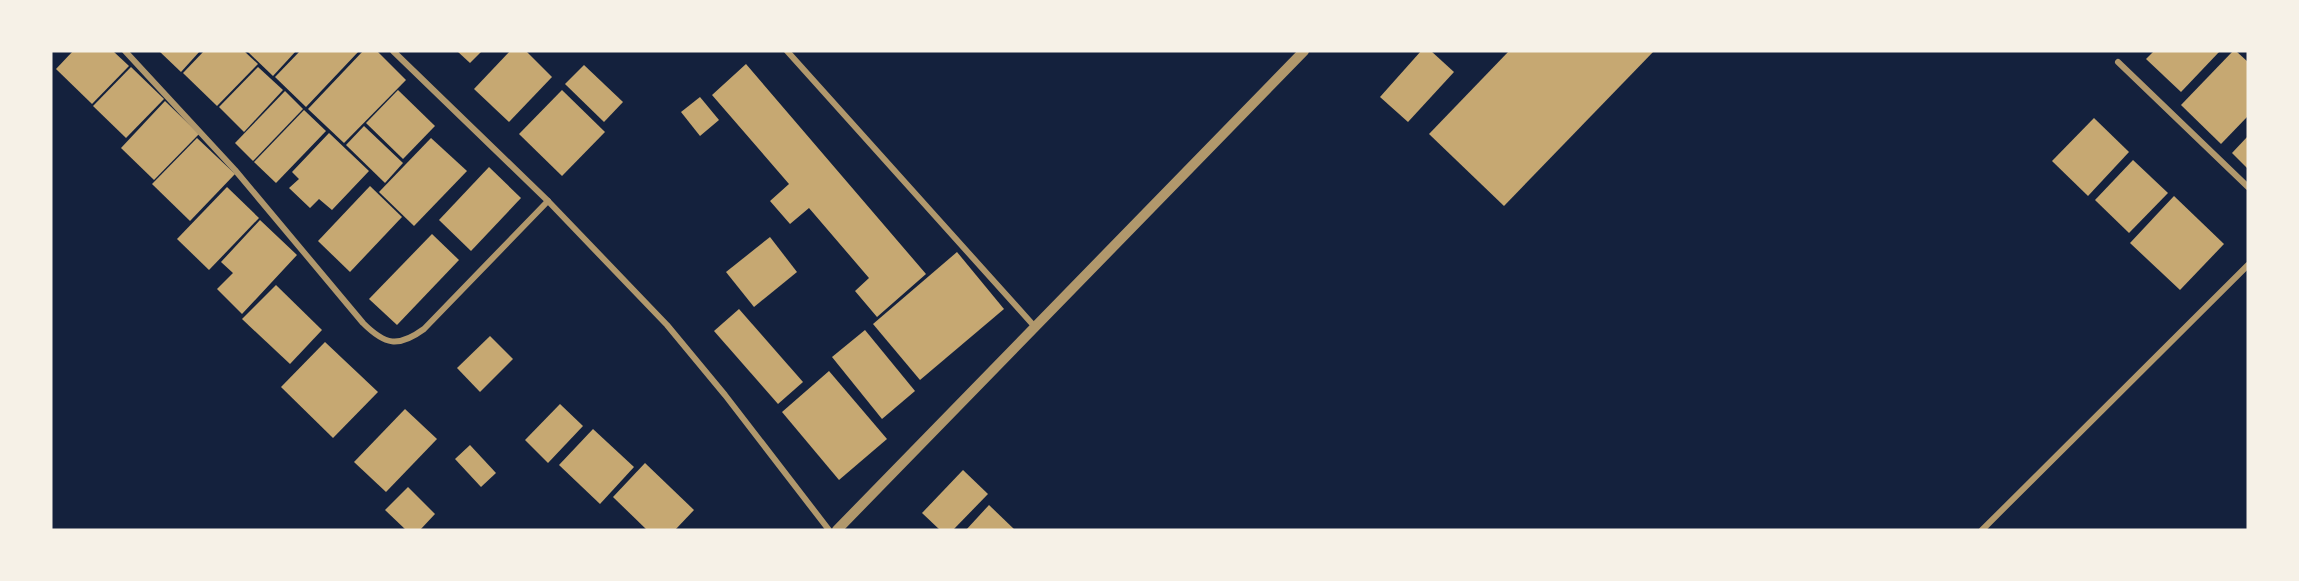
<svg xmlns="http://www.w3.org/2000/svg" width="2299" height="581" font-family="Poppins,sans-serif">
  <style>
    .building { fill: #c6a872 }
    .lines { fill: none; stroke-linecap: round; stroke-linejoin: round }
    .minor { stroke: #b1986c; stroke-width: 6 }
    .tertiary { stroke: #b1986c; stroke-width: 10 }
  </style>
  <rect width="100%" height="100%" fill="#14213d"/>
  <g class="building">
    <path d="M73 51H113L129 66 92 104 56 69Z"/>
    <path d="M159 51H200L181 72Z"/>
    <path d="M204 51H244L258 64 217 106 183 73Z"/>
    <path d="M247 51H296L273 76Z"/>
    <path d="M300 51H359L306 107 275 77Z"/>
    <path d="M363 51H377L406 80 344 143 308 109Z"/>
    <path d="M457 51H482L470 63Z"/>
    <path d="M510 51H526L552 77 509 122 474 89Z"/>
    <path d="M1421 51H1431L1454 72 1408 122 1380 97Z"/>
    <path d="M1509 51H1654L1504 206 1429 134Z"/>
    <path d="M2154 51H2220L2181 92 2146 59Z"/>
    <path d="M2233 51H2236L2248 62V116L2221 144 2181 105Z"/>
    <path d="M746 64 926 274 877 317 855 291 869 278 809 208 790 224 770 201 789 184 712 95Z"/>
    <path d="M584 65 623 102 604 122 565 84Z"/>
    <path d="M131 67 164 99 126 138 93 106Z"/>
    <path d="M258 67 283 90 244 132 219 107Z"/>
    <path d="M398 90 435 126 403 159 366 123Z"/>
    <path d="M562 90 605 132 562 176 519 134Z"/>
    <path d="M285 91 303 109 253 161 235 143Z"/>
    <path d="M700 97 719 120 700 136 681 112Z"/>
    <path d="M165 101 199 134 154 180 121 148Z"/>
    <path d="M304 110 326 131 276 183 254 162Z"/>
    <path d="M2094 118 2129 152 2088 196 2052 161Z"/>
    <path d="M364 126 403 163 385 183 346 145Z"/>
    <path d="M329 133 369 171 332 210 319 199 310 208 289 188 299 179 292 172Z"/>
    <path d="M2248 136V169L2232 153Z"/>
    <path d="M197 138 235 174 190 221 152 184Z"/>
    <path d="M431 138 467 171 414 226 379 192Z"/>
    <path d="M2133 160 2168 193 2129 233 2095 200Z"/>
    <path d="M489 167 521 198 471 251 439 220Z"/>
    <path d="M370 186 402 217 350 272 318 241Z"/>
    <path d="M227 187 259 218 209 270 177 239Z"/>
    <path d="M2174 196 2224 244 2180 290 2130 243Z"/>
    <path d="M260 220 297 255 242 314 217 289 233 273 221 262Z"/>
    <path d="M432 234 459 260 397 325 369 299Z"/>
    <path d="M770 237 797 272 754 307 726 272Z"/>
    <path d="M957 252 1004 309 920 380 873 324Z"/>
    <path d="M276 285 322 330 290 364 242 319Z"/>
    <path d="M739 309 803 382 778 404 714 331Z"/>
    <path d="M865 330 915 391 882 419 832 357Z"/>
    <path d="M490 336 513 359 480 392 457 368Z"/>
    <path d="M325 342 378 392 333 438 281 387Z"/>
    <path d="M829 371 887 439 839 480 782 412Z"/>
    <path d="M560 404 583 426 548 463 525 440Z"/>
    <path d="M405 409 437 439 386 492 354 462Z"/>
    <path d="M593 429 634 467 600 504 559 465Z"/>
    <path d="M470 445 496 473 481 487 455 459Z"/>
    <path d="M645 463 694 510 675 530H647L613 497Z"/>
    <path d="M963 470 988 494 953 530H940L922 513Z"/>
    <path d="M408 487 435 514 420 530H406L385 510Z"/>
    <path d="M989 505 1015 530H966Z"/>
  </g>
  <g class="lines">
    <g class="minor">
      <path d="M125 51 235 170 363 323C385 345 398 348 424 329L548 201 667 325 725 395 829 530"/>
      <path d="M393 51 548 201"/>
      <path d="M787 51 1035 327"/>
      <path d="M2118 62 2248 187"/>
      <path d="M1982 530 2248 265"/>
    </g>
    <path class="tertiary" d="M837 530 1304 51"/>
  </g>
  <rect width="2299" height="581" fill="none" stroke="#f6f1e7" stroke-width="105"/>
</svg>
